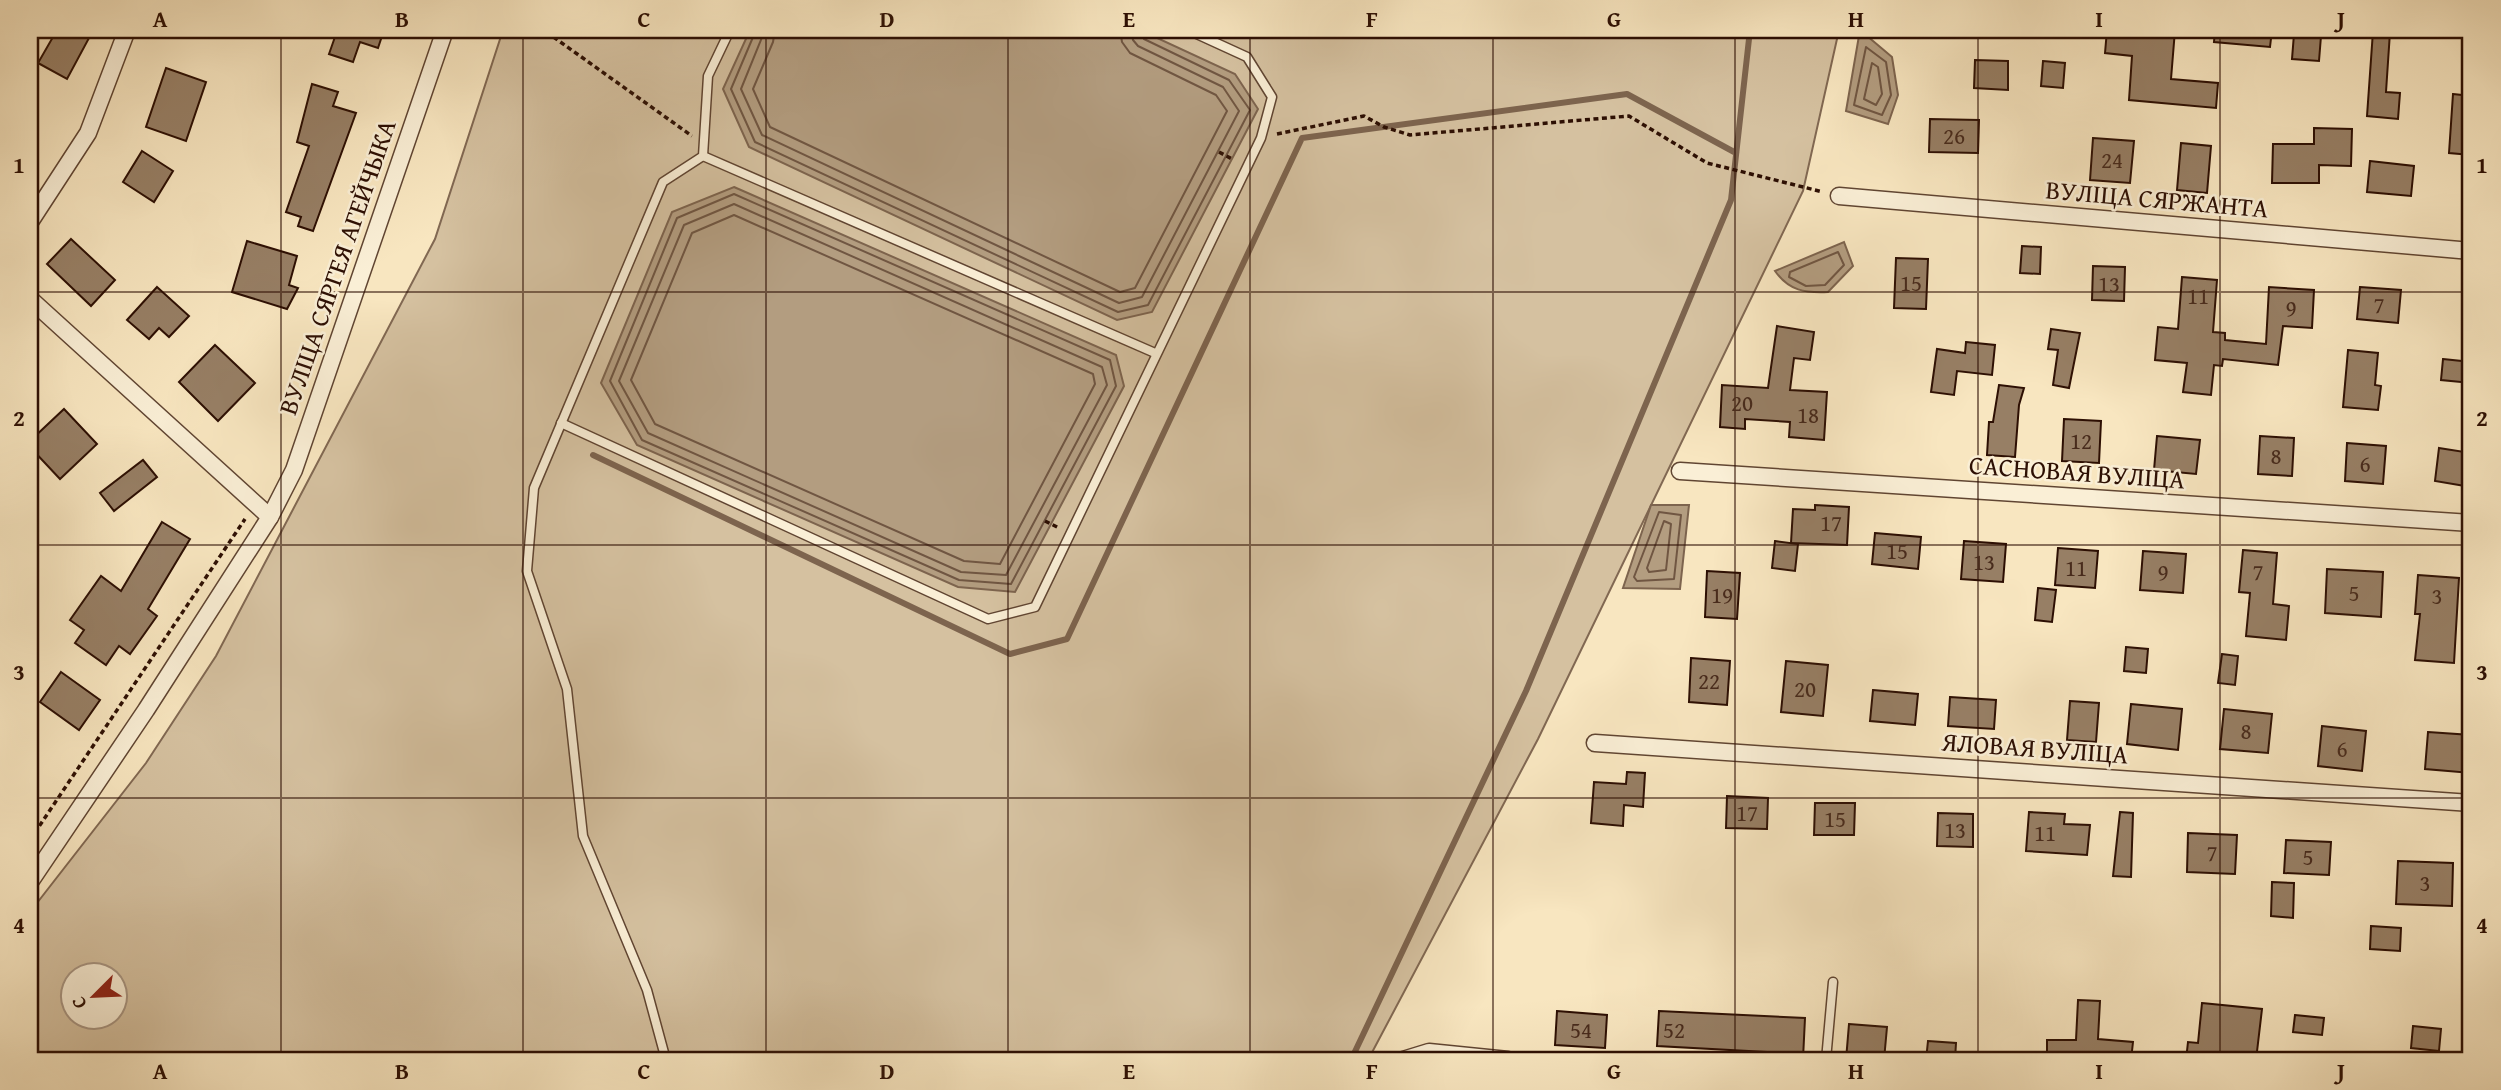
<svg xmlns="http://www.w3.org/2000/svg" width="2501" height="1090" font-family="'Gentium Book Plus',serif">
  <style>
    .green { fill: #d5c1a0; stroke: #816852; stroke-width: 2; fill-rule: evenodd }
    .water { fill: #b39d80; stroke: #7d644e; stroke-width: 2 }
    .lines { fill: none; stroke-linecap: round; stroke-linejoin: round }
    .shore { stroke: #705642; stroke-width: 2 }
    .stream { stroke: #7d644e; stroke-width: 6 }
    .building { fill: #977f65; stroke: #2d0f03; stroke-width: 2 }
    .lane-casing { stroke: #604532; stroke-width: 11 }
    .street-casing { stroke: #604532; stroke-width: 19 }
    .path { stroke: #2d0f03; stroke-width: 3.5; stroke-dasharray: 5 3.5; stroke-linecap: butt }
    .lane { stroke: #faefd6; stroke-width: 8 }
    .street { stroke: #faefd6; stroke-width: 16 }
    .grid { fill: none; stroke: #2d0f03; stroke-width: 2; stroke-opacity: 0.55 }
    .labels { text-anchor: middle; stroke-width: 5; stroke-linejoin: round; paint-order: stroke }
    .number-label { font-size: 23px; fill: #482b1c }
    .street-label { font-size: 26px; fill: #2d0f03; stroke: #faefd6 }
    .neatline { fill: none; stroke: #2d0f03; stroke-width: 2.5 }
    .grid-label { font-size: 23px; text-anchor: middle; font-weight: bold; fill: #2d0f03 }
  </style>
  <rect width="100%" height="100%" fill="#f8e6c0"/>
  <filter id="stains"><feTurbulence type="fractalNoise" baseFrequency=".00286" numOctaves="4"/><feColorMatrix values="0 0 0 0 .2 0 0 0 0 .09 0 0 0 0 .02 0 0 0 .5 -.17"/></filter>
  <radialGradient id="worn" r=".72"><stop offset=".6" stop-color="#630" stop-opacity="0"/><stop offset="1" stop-color="#630" stop-opacity=".3"/></radialGradient>
  <path class="green" d="M503 30H1839L1803 191 1538 739 1368 1060H30V912L146 763 216 656 435 239ZM74 974H116V1016H74Z"/>
  <g class="water">
    <path d="M750 30H1140L1235 74 1258 109 1152 312 1117 320 749 147 723 89Z"/>
    <path d="M1860 30 1892 57 1898 95 1888 124 1846 111Z"/>
    <path d="M734 187 1116 355 1124 386 1015 592 958 587 637 445 601 383 672 212Z"/>
    <path d="M1844 242 1853 266 1828 292C1805 293 1789 291 1775 271Z"/>
    <path d="M1651 505H1689L1680 589 1623 588Z"/>
  </g>
  <g class="lines">
    <g class="shore">
      <path d="M756 30 731 89 755 142 1118 312 1148 305 1250 110 1229 80 1144 39 1140 30"/>
      <path d="M765 30 741 89 762 135 1119 303 1142 297 1239 111 1223 87 1138 46 1133 40 1131 30"/>
      <path d="M775 30 773 42 753 89 770 127 1120 292 1135 288 1227 111 1216 95 1130 53 1122 42 1120 30"/>
      <path d="M1866 47 1886 62 1891 95 1882 115 1854 105Z"/>
      <path d="M1872 63 1878 67 1882 94 1876 105 1864 99Z"/>
      <path d="M734 194 1110 360 1116 386 1011 584 959 580 642 440 610 381 677 218Z"/>
      <path d="M734 204 1102 367 1107 385 1006 575 961 572 648 433 619 381 684 225Z"/>
      <path d="M734 215 1093 374 1095 384 1000 564 964 561 655 424 631 380 692 233Z"/>
      <path d="M1838 252 1844 265 1825 285 1806 286 1789 277 1790 272Z"/>
      <path d="M1659 512 1681 515 1674 579 1637 581 1634 577Z"/>
      <path d="M1664 521 1671 524 1666 570 1649 572 1647 568Z"/>
    </g>
    <g class="stream">
      <path d="M593 455 1010 654 1067 639 1302 138 1627 94 1736 153"/>
      <path d="M1351 1060 1526 691 1731 200 1750 30"/>
    </g>
  </g>
  <g class="building">
    <path d="M57 30H73L89 38 67 79 38 63Z"/>
    <path d="M333 30H384L378 48 360 42 353 62 329 54 336 34Z"/>
    <path d="M2107 30 2151 33 2152 30H2175L2171 79 2218 83 2216 108 2129 100 2132 56 2105 53Z"/>
    <path d="M2215 30H2272L2270 47 2214 42Z"/>
    <path d="M2373 31 2390 32 2386 92 2400 93 2398 119 2367 116Z"/>
    <path d="M2294 34 2321 36 2319 61 2292 59Z"/>
    <path d="M1975 60 2008 61V90L1974 88Z"/>
    <path d="M2043 61 2065 63 2063 88 2041 86Z"/>
    <path d="M166 68 206 82 186 141 146 127Z"/>
    <path d="M312 84 338 92 333 106 356 113 313 231 298 226 301 217 286 212 309 146 297 142Z"/>
    <path d="M2453 94 2471 96V155L2449 153Z"/>
    <path d="M1930 119 1979 120 1978 153 1929 152Z"/>
    <path d="M2314 128 2352 129 2351 166 2319 165V183H2272L2273 144H2314Z"/>
    <path d="M2093 138 2134 141 2130 183 2090 180Z"/>
    <path d="M2181 143 2211 146 2207 193 2177 190Z"/>
    <path d="M142 151 173 171 154 202 123 182Z"/>
    <path d="M2370 161 2414 166 2411 196 2367 192Z"/>
    <path d="M71 239 115 280 91 306 47 264Z"/>
    <path d="M247 241 297 256 289 285 298 288 287 309 232 292Z"/>
    <path d="M2022 246 2041 247 2040 274 2020 273Z"/>
    <path d="M1896 258 1928 259 1926 309 1894 308Z"/>
    <path d="M2093 266 2125 267 2124 301 2092 300Z"/>
    <path d="M2182 277 2217 280 2213 332 2225 333V340L2266 344 2269 287 2314 290 2312 328 2283 326 2278 365 2223 359 2222 366 2214 365 2211 395 2183 392 2187 363 2155 360 2158 327 2178 329Z"/>
    <path d="M157 287 189 316 169 337 159 328 149 339 127 320Z"/>
    <path d="M2360 287 2401 290 2398 323 2357 319Z"/>
    <path d="M1777 326 1814 332 1810 360 1794 358 1790 390 1827 392 1824 440 1789 437 1790 422 1745 419V429L1720 427 1722 385 1768 388Z"/>
    <path d="M2051 329 2080 333 2069 388 2053 385 2058 350 2048 349Z"/>
    <path d="M1966 342 1995 345 1992 375 1957 371 1954 395 1931 392 1937 349 1965 353Z"/>
    <path d="M215 345 255 383 218 421 179 382Z"/>
    <path d="M2348 350 2378 353 2375 385 2381 386 2378 410 2343 407Z"/>
    <path d="M2443 359 2471 362V383L2441 380Z"/>
    <path d="M1999 385 2024 388 2019 405 2015 457 1987 455 1989 422H1993Z"/>
    <path d="M64 409 97 444 60 479 30 447V441Z"/>
    <path d="M2064 419 2101 421 2099 463 2062 461Z"/>
    <path d="M2157 436 2200 440 2196 474 2154 470Z"/>
    <path d="M2260 436 2294 438 2292 476 2258 474Z"/>
    <path d="M2347 443 2386 446 2383 484 2345 481Z"/>
    <path d="M2439 448 2471 453V487L2435 481Z"/>
    <path d="M143 460 157 477 114 511 100 493Z"/>
    <path d="M1815 505 1849 507 1847 545 1791 543 1793 509 1815 510Z"/>
    <path d="M162 522 190 539 148 609 157 616 130 654 119 646 106 665 75 643 84 630 70 620 101 576 121 591Z"/>
    <path d="M1875 533 1921 537 1918 569 1872 564Z"/>
    <path d="M1775 541 1798 544 1795 571 1772 568Z"/>
    <path d="M1964 541 2006 544 2003 582 1961 579Z"/>
    <path d="M2058 548 2098 551 2095 588 2055 585Z"/>
    <path d="M2243 550 2277 553 2273 604 2289 606 2286 640 2246 636 2250 593 2239 592Z"/>
    <path d="M2143 551 2186 554 2183 593 2140 590Z"/>
    <path d="M2327 569 2383 572 2381 617 2325 613Z"/>
    <path d="M1707 571 1740 573 1737 619 1705 617Z"/>
    <path d="M2418 575 2459 578 2454 663 2415 660 2420 614H2415Z"/>
    <path d="M2038 588 2056 590 2052 622 2035 620Z"/>
    <path d="M2126 647 2148 649 2146 673 2124 671Z"/>
    <path d="M2222 654 2238 656 2235 685 2218 683Z"/>
    <path d="M1691 658 1730 661 1727 705 1689 702Z"/>
    <path d="M1786 661 1828 665 1823 716 1781 712Z"/>
    <path d="M61 672 100 700 79 730 40 702Z"/>
    <path d="M1873 690 1918 694 1915 725 1870 721Z"/>
    <path d="M1950 697 1996 700 1994 729 1948 726Z"/>
    <path d="M2070 701 2099 703 2096 742 2067 740Z"/>
    <path d="M2131 704 2182 709 2178 750 2127 744Z"/>
    <path d="M2224 709 2272 714 2268 753 2220 749Z"/>
    <path d="M2322 726 2366 731 2362 771 2318 766Z"/>
    <path d="M2428 732 2471 735V773L2425 769Z"/>
    <path d="M1627 772 1645 773 1643 807 1624 805 1623 826 1591 823 1594 782 1626 784Z"/>
    <path d="M1727 796 1768 798 1767 829 1726 828Z"/>
    <path d="M1815 803H1855L1854 835H1814Z"/>
    <path d="M2029 812 2065 814 2064 824 2090 825 2087 855 2026 851Z"/>
    <path d="M2120 812 2133 813 2131 877 2113 876Z"/>
    <path d="M1938 813 1973 814V847L1937 846Z"/>
    <path d="M2188 833 2237 835 2235 874 2187 872Z"/>
    <path d="M2286 840 2331 842 2329 875 2284 873Z"/>
    <path d="M2398 861 2453 863 2452 906 2396 904Z"/>
    <path d="M2272 882 2294 883 2293 918 2271 916Z"/>
    <path d="M2371 926 2401 928 2400 951 2370 949Z"/>
    <path d="M2078 1000 2100 1001 2098 1039 2133 1042 2131 1060H2047V1040H2076Z"/>
    <path d="M2202 1003 2262 1009 2256 1060H2186L2188 1042 2198 1043Z"/>
    <path d="M1557 1011 1607 1015 1605 1048 1555 1045Z"/>
    <path d="M1659 1011 1805 1018 1803 1059 1765 1058 1766 1052 1657 1046Z"/>
    <path d="M2295 1015 2324 1018 2322 1035 2293 1032Z"/>
    <path d="M1849 1024 1887 1027 1884 1060H1846Z"/>
    <path d="M2413 1026 2441 1029 2439 1051 2411 1048Z"/>
    <path d="M1928 1041 1956 1043 1955 1060H1926Z"/>
  </g>
  <g class="lines">
    <defs>
      <g id="lane">
        <path d="M703 156 1155 353"/>
        <path d="M561 423 988 619 1035 607 1261 138 1272 97 1247 57 1188 30"/>
        <path d="M666 1060 647 990 583 836 567 689 527 571 534 488 663 182 703 156 708 76 730 30"/>
        <path d="M1826 1060 1833 982"/>
      </g>
      <g id="street">
        <path d="M1839 196 2471 251"/>
        <path d="M30 222 88 133 127 30"/>
        <path d="M30 299 270 517"/>
        <path d="M1680 471 2471 523"/>
        <path d="M1595 743 2471 803"/>
        <path d="M30 882 146 710 270 517 294 470 445 30"/>
        <path d="M1403 1060 1429 1052 1508 1060"/>
      </g>
    </defs>
    <use href="#lane" class="lane-casing"/>
    <use href="#street" class="street-casing"/>
    <g class="path">
      <path d="M538 30 552 36 692 136"/>
      <path d="M1277 134 1364 116 1384 127 1410 135 1629 116 1707 163 1823 192"/>
      <path d="M1219 152 1232 159"/>
      <path d="M1045 521 1059 528"/>
      <path d="M30 840 245 519"/>
    </g>
    <use href="#lane" class="lane"/>
    <use href="#street" class="street"/>
  </g>
  <path class="grid" d="M281 30V1060M523 30V1060M766 30V1060M1008 30V1060M1250 30V1060M1493 30V1060M1735 30V1060M1978 30V1060M2220 30V1060M30 292H2471M30 545H2471M30 798H2471"/>
  <g class="labels">
    <g class="number-label">
      <text x="1954" y="144">26</text>
      <text x="2112" y="168">24</text>
      <text x="1911" y="291">15</text>
      <text x="2109" y="292">13</text>
      <text x="2198" y="304">11</text>
      <text x="2379" y="313">7</text>
      <text x="2291" y="316">9</text>
      <text x="1742" y="411">20</text>
      <text x="1808" y="423">18</text>
      <text x="2081" y="449">12</text>
      <text x="2276" y="464">8</text>
      <text x="2365" y="472">6</text>
      <text x="1831" y="531">17</text>
      <text x="1897" y="559">15</text>
      <text x="1984" y="570">13</text>
      <text x="2076" y="576">11</text>
      <text x="2163" y="580">9</text>
      <text x="2258" y="580">7</text>
      <text x="2354" y="601">5</text>
      <text x="1722" y="603">19</text>
      <text x="2437" y="604">3</text>
      <text x="1709" y="689">22</text>
      <text x="1805" y="697">20</text>
      <text x="2246" y="739">8</text>
      <text x="2342" y="757">6</text>
      <text x="1747" y="821">17</text>
      <text x="1835" y="827">15</text>
      <text x="1955" y="838">13</text>
      <text x="2045" y="841">11</text>
      <text x="2212" y="861">7</text>
      <text x="2308" y="865">5</text>
      <text x="2425" y="891">3</text>
      <text x="1581" y="1038">54</text>
      <text x="1674" y="1038">52</text>
    </g>
    <g class="street-label">
      <text transform="translate(2157 199) rotate(5)" y="9">ВУЛІЦА СЯРЖАНТА</text>
      <text transform="translate(337 267) rotate(-71)" y="9">ВУЛІЦА СЯРГЕЯ АГЕЙЧЫКА</text>
      <text transform="translate(2077 472) rotate(4)" y="9">САСНОВАЯ ВУЛІЦА</text>
      <text transform="translate(2035 748) rotate(4)" y="9">ЯЛОВАЯ ВУЛІЦА</text>
    </g>
  </g>
  <rect width="2501" height="1090" fill="none" stroke="#f8e6c0" stroke-width="77"/>
  <g transform="translate(94 996) rotate(246)"><circle r="33" fill="#faefd6" stroke="#a89582" stroke-width="2"/>
  <path d="M0-5L12 26L0 18L-12 26Z" fill="#8f2418"/>
  <text y="-10" font-size="19" font-weight="bold" text-anchor="middle" fill="#2d0f03">С</text>
  </g>
  <rect x="38" y="38" width="2424" height="1014" class="neatline"/>
  <g class="grid-label">
    <text x="160" y="27">A</text>
    <text x="402" y="27">B</text>
    <text x="644" y="27">C</text>
    <text x="887" y="27">D</text>
    <text x="1129" y="27">E</text>
    <text x="1372" y="27">F</text>
    <text x="1614" y="27">G</text>
    <text x="1856" y="27">H</text>
    <text x="2099" y="27">I</text>
    <text x="2341" y="27">J</text>
    <text x="19" y="173">1</text>
    <text x="2482" y="173">1</text>
    <text x="19" y="426">2</text>
    <text x="2482" y="426">2</text>
    <text x="19" y="680">3</text>
    <text x="2482" y="680">3</text>
    <text x="19" y="933">4</text>
    <text x="2482" y="933">4</text>
    <text x="160" y="1079">A</text>
    <text x="402" y="1079">B</text>
    <text x="644" y="1079">C</text>
    <text x="887" y="1079">D</text>
    <text x="1129" y="1079">E</text>
    <text x="1372" y="1079">F</text>
    <text x="1614" y="1079">G</text>
    <text x="1856" y="1079">H</text>
    <text x="2099" y="1079">I</text>
    <text x="2341" y="1079">J</text>
  </g>
  <rect width="100%" height="100%" filter="url(#stains)"/>
  <rect width="100%" height="100%" fill="url(#worn)"/>
</svg>
